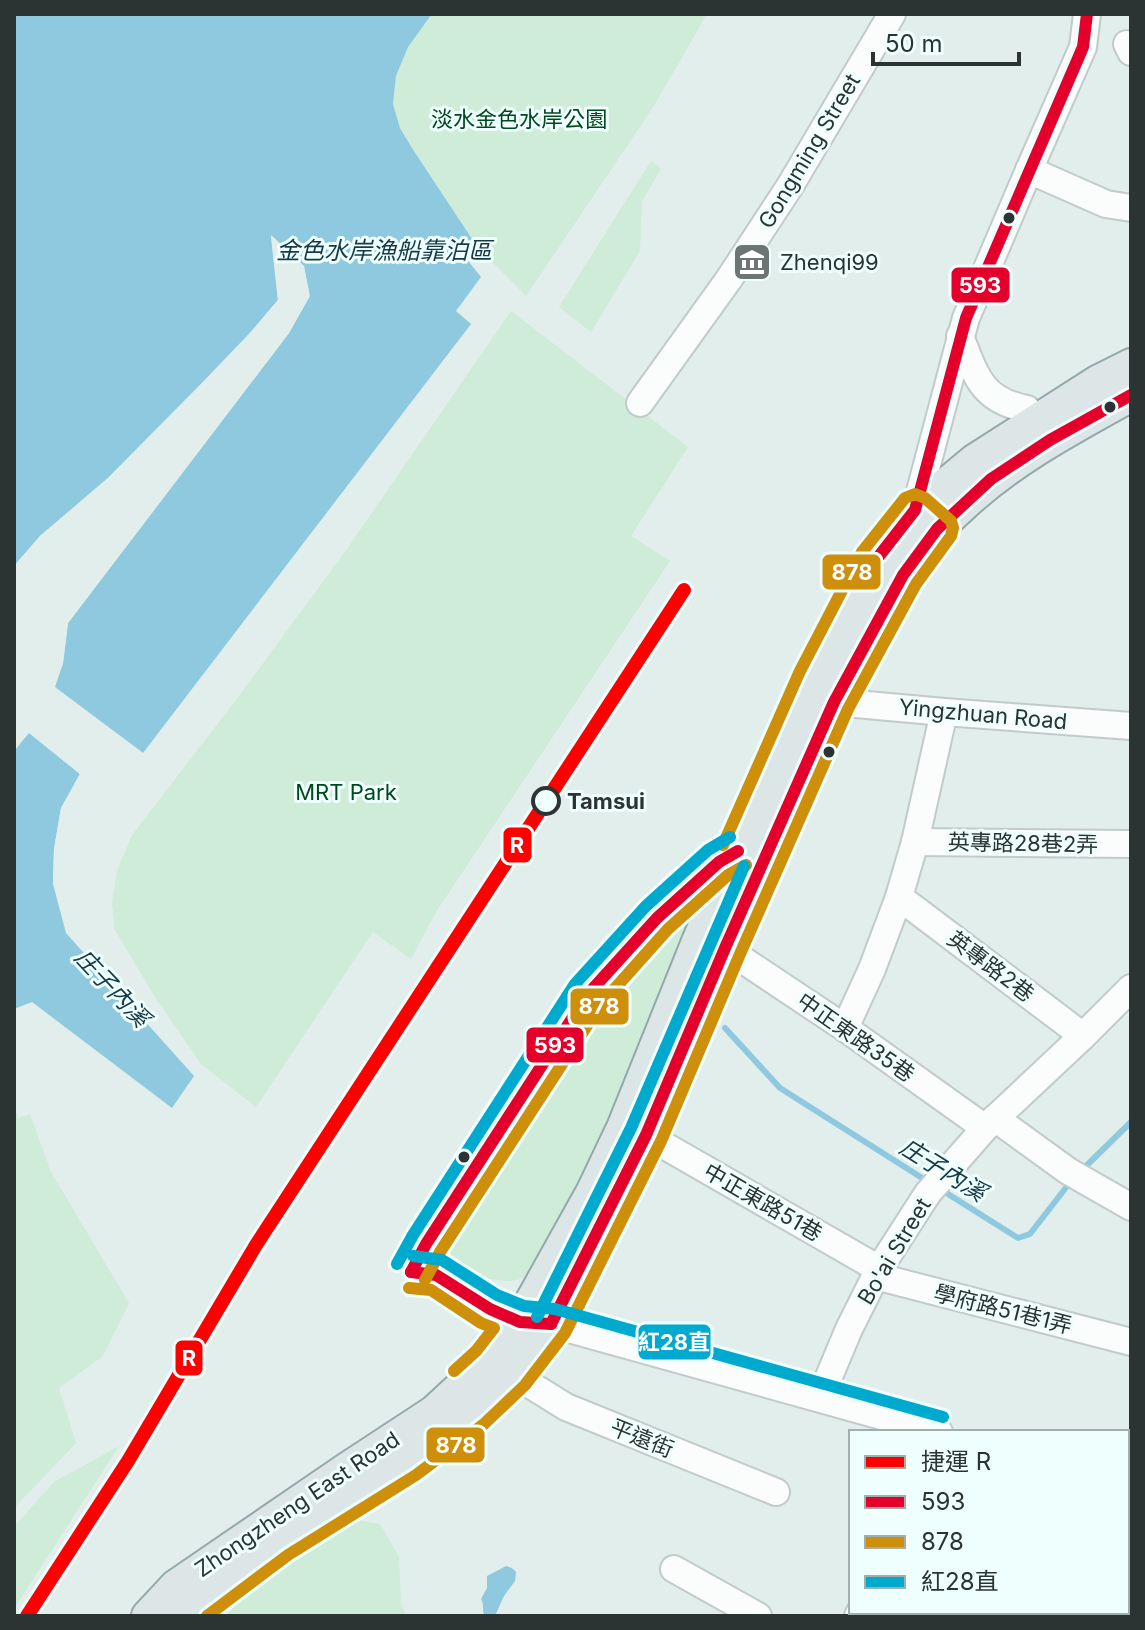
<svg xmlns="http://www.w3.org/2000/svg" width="1145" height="1630" font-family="Inter,'Noto Sans TC',sans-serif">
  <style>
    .green { fill: #ceecd7 }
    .water { fill: #8fc9e0 }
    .pier { fill: #e2eeec }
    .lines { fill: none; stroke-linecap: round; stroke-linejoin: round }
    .stream { stroke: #8fc9e0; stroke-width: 6 }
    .minor-casing { stroke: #c1cbca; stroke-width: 30 }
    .major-casing { stroke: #93a8a9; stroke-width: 36 }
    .minor { stroke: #fbfcfc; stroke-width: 26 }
    .major { stroke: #dce6e7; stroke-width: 32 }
    .bus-1-casing { stroke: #eefffd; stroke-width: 18 }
    .bus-2-casing { stroke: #eefffd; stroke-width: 18 }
    .bus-3-casing { stroke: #eefffd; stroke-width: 18 }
    .bus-1 { stroke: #e4002b; stroke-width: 12 }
    .bus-2 { stroke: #ce8f0a; stroke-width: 12 }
    .bus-3 { stroke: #00a9ce; stroke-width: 12 }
    .metro-1-casing { stroke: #eefffd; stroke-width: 20 }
    .metro-1 { stroke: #f00; stroke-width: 14 }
    .bus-dot { fill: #2c3433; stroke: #eefffd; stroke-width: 3 }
    .stop-dot { fill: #eefffd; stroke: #2c3433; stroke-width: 4 }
    .labels { text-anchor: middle; stroke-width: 6; stroke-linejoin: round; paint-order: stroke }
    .park-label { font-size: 22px; fill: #02481d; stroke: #eefffd }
    .street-label { font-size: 22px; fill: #2c3433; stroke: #eefffd }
    .poi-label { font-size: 22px; fill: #2c3433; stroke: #eefffd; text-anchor: start }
    .stop-label { font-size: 22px; font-weight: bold; fill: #2c3433; stroke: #eefffd; text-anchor: start }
    .water-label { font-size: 24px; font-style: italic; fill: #173a49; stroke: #eefffd }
    .line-badge { stroke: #eefffd; stroke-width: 3 }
    .badge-label { font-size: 22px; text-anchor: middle; font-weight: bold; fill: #fff }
  </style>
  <rect width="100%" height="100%" fill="#e2eeec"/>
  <g class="green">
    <path d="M433 14H707L652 109 526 296 478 248 412 148 400 128 393 104 396 76 408 46Z"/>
    <path d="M651 161 661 169 642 201 640 251 591 332 559 307Z"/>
    <path d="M511 311 688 447 631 536 670 561 436 912 411 959 373 932 256 1107 201 1064 155 997 115 930 112 903 117 871 132 835 236 700 347 549Z"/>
    <path d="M697 905 614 1110 533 1272C528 1274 521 1279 516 1280 499 1284 468 1275 456 1262 448 1254 448 1244 448 1233L589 1015 627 967 692 907Z"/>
    <path d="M14 1107 18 1118 30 1114 51 1172 129 1303 103 1356 59 1388 76 1443 14 1508Z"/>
    <path d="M119 1446 14 1609V1527L54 1482Z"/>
    <path d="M339 1510 350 1519 380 1524 399 1557 401 1604 406 1616H226L233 1608 293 1562 279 1547Z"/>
  </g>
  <g class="water">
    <path d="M14 14H432L408 47 396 76 393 104 400 128 412 148 478 248 465 257 481 277 456 311 471 324 143 753 54 687 63 663 68 623 289 333 309 297 304 266 271 237 278 300 249 334 202 383 108 478 40 536 14 566Z"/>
    <path d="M28 732 80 774 61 808 54 849 53 884 66 933 194 1076 172 1108 32 1002 14 1009V751Z"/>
    <path d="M506 1566 512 1568 516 1572 515 1581 504 1596 495 1616H485C481 1610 485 1605 481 1599L487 1588V1576Z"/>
  </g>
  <g class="pier">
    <path d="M271 235 304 266 310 296 289 333 68 623 63 663 55 687 143 753 140 756 51 689 59 662 64 622 285 330 305 296 300 268 276 246 281 302 252 337 111 480 42 539 14 570V566L40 536 108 478 202 383 249 334 278 300Z"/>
    <path d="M30 729 84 773 65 809 58 850 57 878 53 884 54 849 61 808 80 774 29 733 14 751V744L26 730Z"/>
  </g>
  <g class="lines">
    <g class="stream">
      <path d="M725 1028 780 1088 930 1183"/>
      <path d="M1082 1170 1131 1122"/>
      <path d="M940 1189 1018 1238 1030 1234 1071 1181"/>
    </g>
    <defs>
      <g id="minor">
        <path d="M1127 44 1131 52"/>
        <path d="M1029 170 1106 204 1131 208"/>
        <path d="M960 336C976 376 981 400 1027 409L1037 421"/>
        <path d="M640 403 729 279 790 186 892 14"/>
        <path d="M920 514 915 510 966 318 1029 170 1083 47 1087 14"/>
        <path d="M834 702 944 712 1131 726"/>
        <path d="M915 842 1131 844"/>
        <path d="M899 897 915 842 944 712"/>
        <path d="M725 948 845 1028 985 1128"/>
        <path d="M845 1028 872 969 899 897 1083 1036"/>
        <path d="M995 1118 1068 1171 1131 1207"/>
        <path d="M646 1135 879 1269"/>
        <path d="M875 1276 1131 1342"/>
        <path d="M533 1323 551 1324 939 1432"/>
        <path d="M495 1366 513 1374 566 1407 776 1492"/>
        <path d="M820 1398 849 1329 879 1269 928 1193 985 1128 1083 1036 1131 988"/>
        <path d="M1127 1487 1131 1488"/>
        <path d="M674 1569 758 1616"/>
        <path d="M858 1616 860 1612"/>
      </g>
      <g id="major">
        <path d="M148 1616 176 1586 347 1469 434 1412 488 1362 520 1322 593 1191 623 1128 700 937 815 677 876 559 915 510 974 461 1099 381 1131 365"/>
        <path d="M184 1616C296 1507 464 1461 551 1324 570 1295 584 1262 599 1231 615 1200 630 1169 645 1138 660 1106 672 1074 685 1042 724 950 763 860 804 770 840 688 878 601 935 532 944 522 954 513 964 504 1014 458 1072 428 1131 395"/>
      </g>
    </defs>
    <use href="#minor" class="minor-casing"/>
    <use href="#major" class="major-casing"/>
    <use href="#minor" class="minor"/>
    <use href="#major" class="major"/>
    <defs>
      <g id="bus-1">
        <path d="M879 556 915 510 966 318 1083 47 1087 14"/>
        <path d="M411 1272 426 1244 588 994 657 918 719 862 738 851"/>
        <path d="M411 1272 436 1275 490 1309 520 1322 551 1324"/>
        <path d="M551 1324 646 1135 725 948 834 702 903 575 937 529 991 479 1050 440 1131 395"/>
      </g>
      <g id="bus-2">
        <path d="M425 1280 440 1252 601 1004 668 929 728 875 746 865"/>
        <path d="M409 1288 431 1290 481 1323 494 1328 476 1351 454 1371"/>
        <path d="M207 1616 288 1555 416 1475 484 1424 525 1385 565 1333 661 1141 740 954 848 709 916 584 951 536 953 528 951 521 925 498 915 494 905 498 862 552 800 671 723 845"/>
      </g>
      <g id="bus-3">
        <path d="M413 1256 442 1260 497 1295 524 1306 555 1309 943 1417"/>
        <path d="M397 1264 413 1235 575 984 646 906 708 850 730 837"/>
        <path d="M537 1317 631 1128 744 866"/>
      </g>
    </defs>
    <use href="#bus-1" class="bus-1-casing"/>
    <use href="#bus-2" class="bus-2-casing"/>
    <use href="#bus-3" class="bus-3-casing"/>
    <use href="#bus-1" class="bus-1"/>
    <use href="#bus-2" class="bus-2"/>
    <use href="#bus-3" class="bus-3"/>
    <defs>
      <path id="metro-1" d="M27 1616 128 1461 256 1245 684 590"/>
    </defs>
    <use href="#metro-1" class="metro-1-casing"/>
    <use href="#metro-1" class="metro-1"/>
  </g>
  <defs>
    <symbol id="museum-square" viewBox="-11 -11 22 22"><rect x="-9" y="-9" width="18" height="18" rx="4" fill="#6c7574" stroke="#eefffd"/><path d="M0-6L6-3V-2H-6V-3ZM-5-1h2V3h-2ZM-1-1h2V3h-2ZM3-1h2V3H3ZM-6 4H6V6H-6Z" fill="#fff"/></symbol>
  </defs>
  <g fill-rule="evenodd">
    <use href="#museum-square" x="730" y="240" width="44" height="44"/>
  </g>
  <g class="bus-dot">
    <circle cx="1009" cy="218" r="7"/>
    <circle cx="1110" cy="407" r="7"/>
    <circle cx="829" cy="752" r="7"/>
    <circle cx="464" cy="1157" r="7"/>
  </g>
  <circle class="stop-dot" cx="546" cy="801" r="13"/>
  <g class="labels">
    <g class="park-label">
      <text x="519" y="127">淡水金色水岸公園</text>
      <text x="346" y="800">MRT Park</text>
    </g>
    <g class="street-label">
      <text transform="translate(809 151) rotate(-59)" y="8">Gongming Street</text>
      <text transform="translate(983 714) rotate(5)" y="8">Yingzhuan Road</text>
      <text transform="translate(1023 843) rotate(1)" y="8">英專路28巷2弄</text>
      <text transform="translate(991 966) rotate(37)" y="8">英專路2巷</text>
      <text transform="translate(856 1037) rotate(35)" y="8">中正東路35巷</text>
      <text transform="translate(763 1202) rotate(30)" y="8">中正東路51巷</text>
      <text transform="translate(894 1251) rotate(-59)" y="8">Bo'ai Street</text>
      <text transform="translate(1003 1309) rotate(14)" y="8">學府路51巷1弄</text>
      <text transform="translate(642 1438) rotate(22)" y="8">平遠街</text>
      <text transform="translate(297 1504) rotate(-34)" y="8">Zhongzheng East Road</text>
    </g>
    <g class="poi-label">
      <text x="780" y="270">Zhenqi99</text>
    </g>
    <g class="stop-label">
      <text x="567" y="809">Tamsui</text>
    </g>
    <g class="water-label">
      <text x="384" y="259">金色水岸漁船靠泊區</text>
      <text transform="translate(112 988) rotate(47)" y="8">庄子內溪</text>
      <text transform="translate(943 1170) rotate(32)" y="8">庄子內溪</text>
    </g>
  </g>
  <g class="line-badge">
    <rect x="950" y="266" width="61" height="38" rx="8" fill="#e4002b"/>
    <rect x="821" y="553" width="61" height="38" rx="8" fill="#ce8f0a"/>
    <rect x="502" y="826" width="31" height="38" rx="8" fill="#f00"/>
    <rect x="569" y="987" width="61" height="39" rx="8" fill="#ce8f0a"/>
    <rect x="525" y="1026" width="60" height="38" rx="8" fill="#e4002b"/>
    <rect x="637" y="1323" width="75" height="38" rx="8" fill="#00a9ce"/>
    <rect x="174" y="1339" width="30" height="38" rx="8" fill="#f00"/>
    <rect x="425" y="1426" width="61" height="38" rx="8" fill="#ce8f0a"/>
  </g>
  <g class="badge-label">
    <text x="980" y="293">593</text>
    <text x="852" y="580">878</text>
    <text x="517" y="853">R</text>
    <text x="599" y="1014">878</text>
    <text x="555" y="1053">593</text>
    <text x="674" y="1350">紅28直</text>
    <text x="189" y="1366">R</text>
    <text x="456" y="1453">878</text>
  </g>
  <rect width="1145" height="1630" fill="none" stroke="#2c3433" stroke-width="32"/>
  <rect x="849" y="1430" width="280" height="184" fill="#eefffd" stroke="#a0aeac" stroke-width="2"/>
  <rect x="865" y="1456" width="40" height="12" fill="#ff0000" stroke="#a0aeac" stroke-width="2"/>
  <text x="921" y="1470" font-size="24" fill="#2c3433">捷運 R</text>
  <rect x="865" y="1496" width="40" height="12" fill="#e4002b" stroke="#a0aeac" stroke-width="2"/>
  <text x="921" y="1510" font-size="24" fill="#2c3433">593</text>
  <rect x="865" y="1536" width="40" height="12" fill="#ce8f0a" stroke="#a0aeac" stroke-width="2"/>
  <text x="921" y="1550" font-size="24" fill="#2c3433">878</text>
  <rect x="865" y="1576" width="40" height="12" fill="#00a9ce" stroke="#a0aeac" stroke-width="2"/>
  <text x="921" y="1590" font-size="24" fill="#2c3433">紅28直</text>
  <path d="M873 52v12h146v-12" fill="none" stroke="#2c3433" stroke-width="4"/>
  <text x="885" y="52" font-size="24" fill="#2c3433" stroke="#eefffd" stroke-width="6" paint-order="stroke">50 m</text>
</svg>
